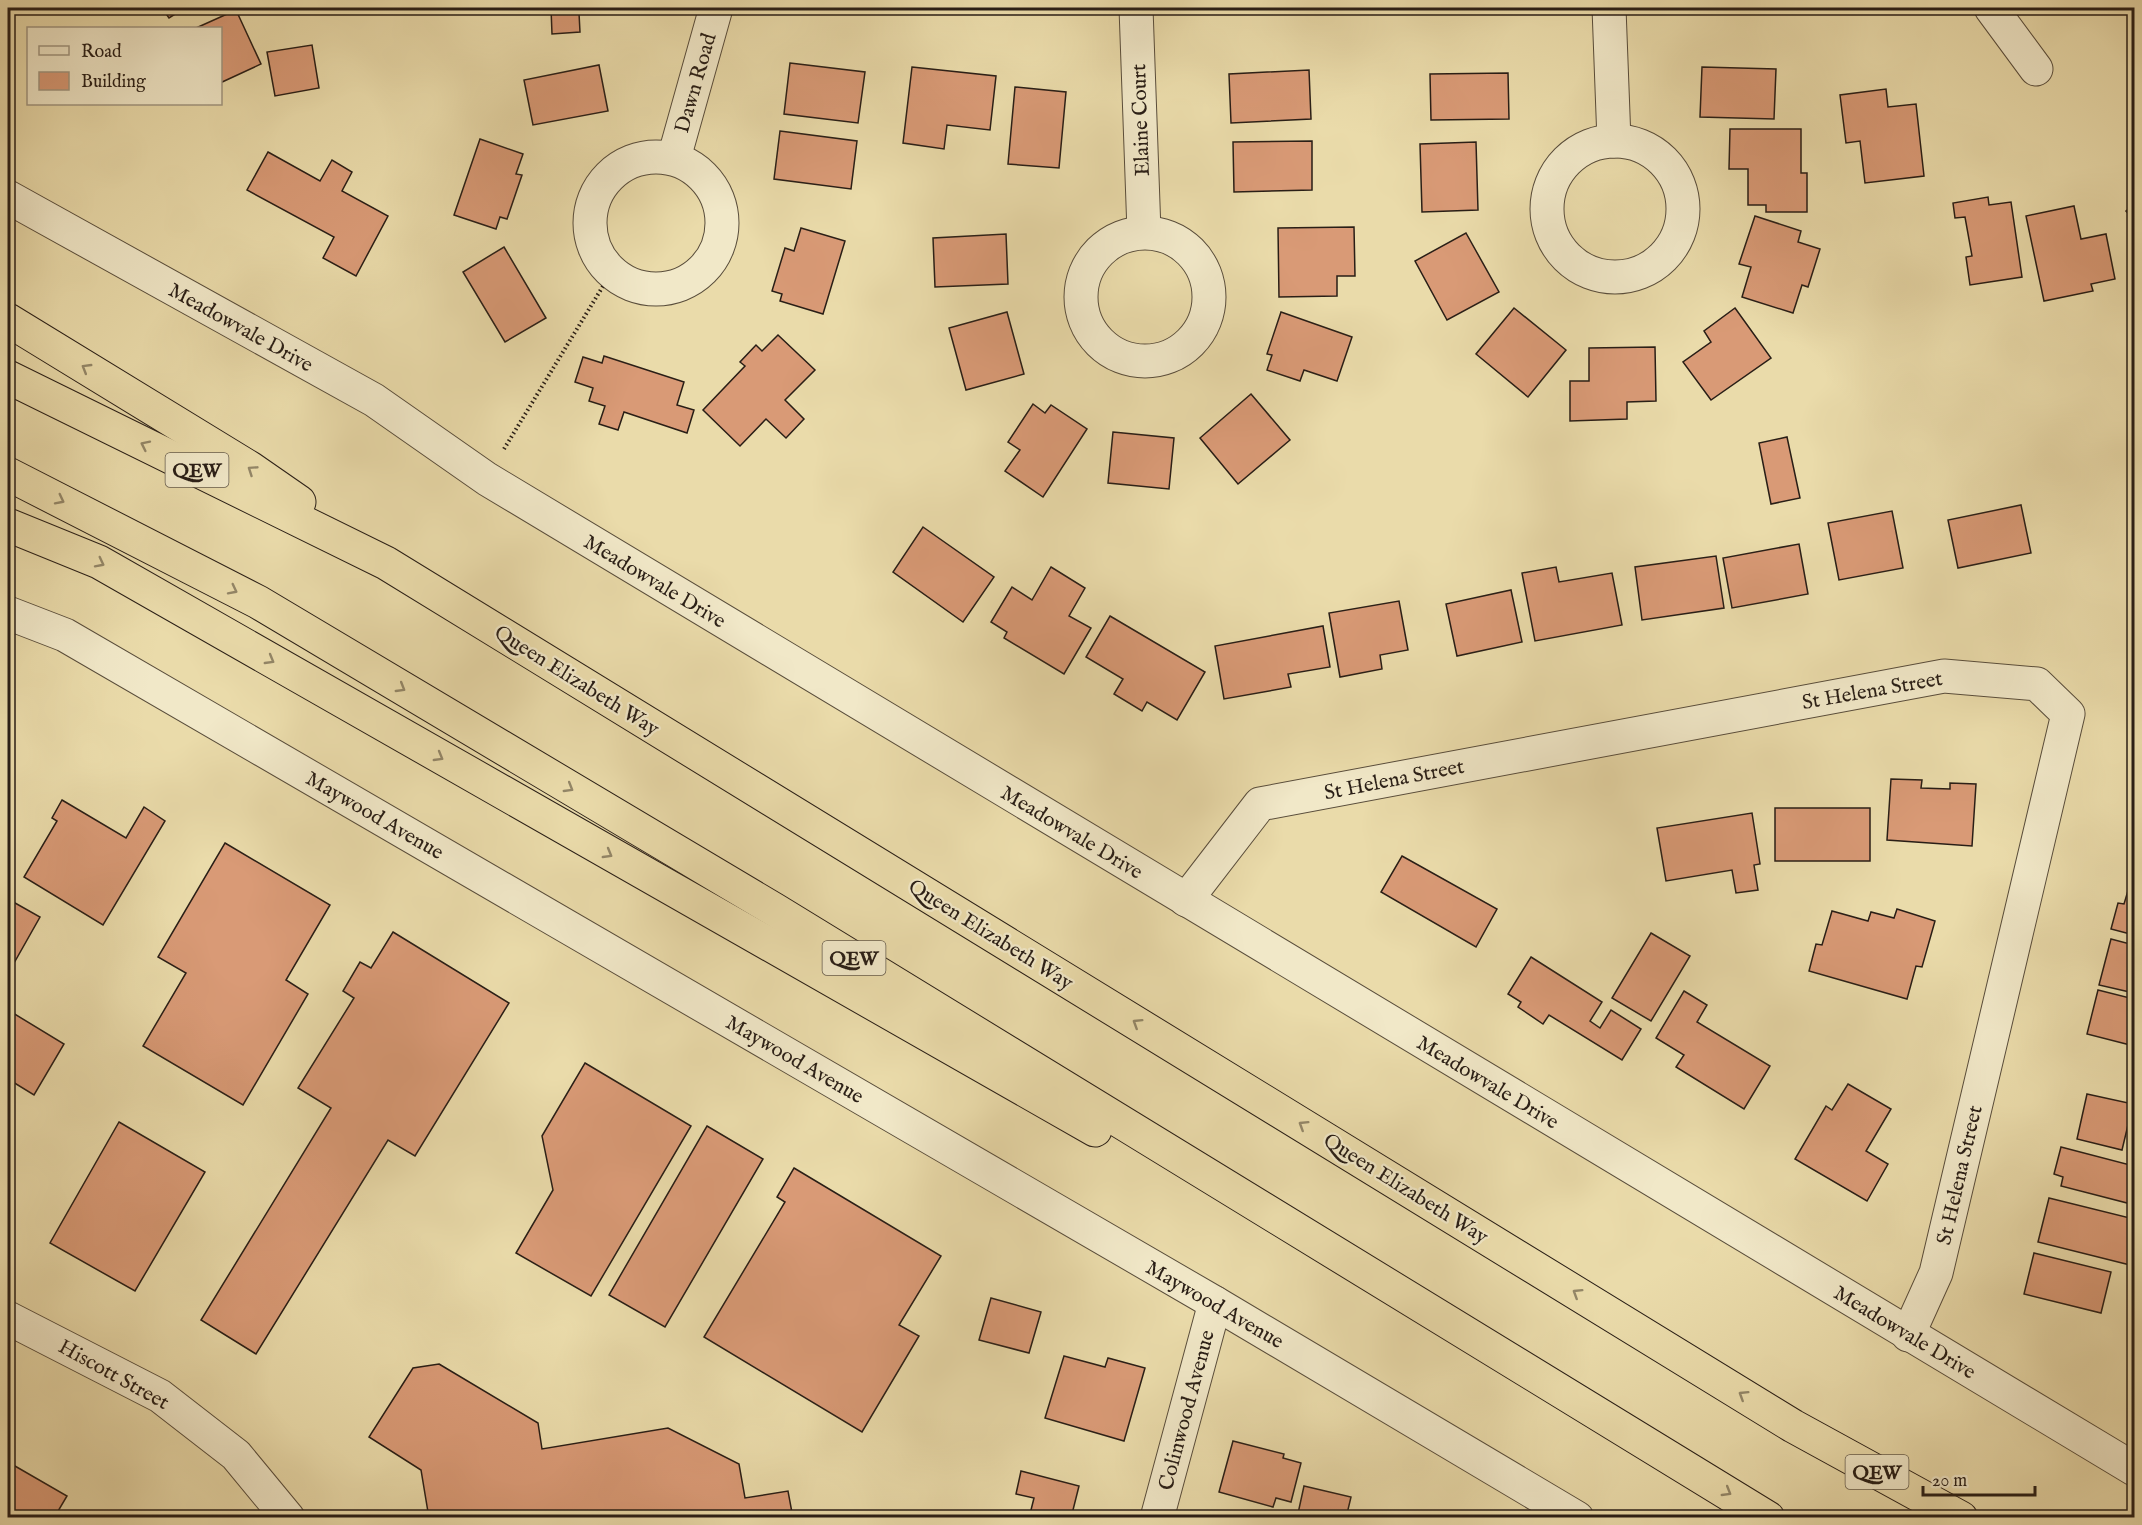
<svg xmlns="http://www.w3.org/2000/svg" width="2142" height="1525" font-family="'IM FELL English',serif">
  <style>
    .building { fill: #d99a76; stroke: #291e16; stroke-width: 1.5 }
    .lines { fill: none; stroke-linecap: round; stroke-linejoin: round }
    .minor-casing { stroke: #594d3b; stroke-width: 35 }
    .highway-casing { stroke: #291e16; stroke-width: 35 }
    .path { stroke: #291e16; stroke-width: 4; stroke-dasharray: 1.5 3; stroke-linecap: butt }
    .minor { stroke: #f1e8c8; stroke-width: 33 }
    .highway { stroke: #eadbaa; stroke-width: 33 }
    .oneway { stroke: #938667 }
    .labels { text-anchor: middle; stroke-width: 4.5; stroke-linejoin: round; paint-order: stroke }
    .shield { fill: #f1e8c8; stroke: #655b4b; stroke-width: 1.5 }
    .shield-label { font-size: 20px; font-weight: bold; fill: #291e16 }
    .street-label { font-size: 21px; fill: #291e16; stroke: #f1e8c8 }
  </style>
  <rect width="100%" height="100%" fill="#eadbaa"/>
  <filter id="stains"><feTurbulence type="fractalNoise" baseFrequency=".00333" numOctaves="4"/><feColorMatrix values="0 0 0 0 .2 0 0 0 0 .09 0 0 0 0 .02 0 0 0 .5 -.17"/></filter>
  <radialGradient id="worn" r=".72"><stop offset=".6" stop-color="#630" stop-opacity="0"/><stop offset="1" stop-color="#630" stop-opacity=".3"/></radialGradient>
  <g class="building">
    <path d="M162 8H185L169 18Z"/>
    <path d="M551 8H604V11L579 13 580 32 552 34Z"/>
    <path d="M236 10 261 64 220 83V28H196Z"/>
    <path d="M312 45 319 88 275 96 267 52Z"/>
    <path d="M790 63 865 72 858 123 784 114Z"/>
    <path d="M599 65 608 111 533 125 524 80Z"/>
    <path d="M912 67 996 76 990 130 947 125 944 149 903 143Z"/>
    <path d="M1702 67 1776 69 1774 119 1700 117Z"/>
    <path d="M1309 70 1311 119 1231 123 1229 74Z"/>
    <path d="M1508 73 1509 119 1431 120 1430 74Z"/>
    <path d="M1015 87 1066 92 1059 168 1008 164Z"/>
    <path d="M1886 89 1888 107 1916 104 1924 176 1865 183 1860 141 1846 143 1840 95Z"/>
    <path d="M1730 129H1801V173H1807V212H1766V205H1748V169H1729Z"/>
    <path d="M780 131 857 141 851 189 774 179Z"/>
    <path d="M480 139 523 154 516 174 522 175 507 219 500 217 496 229 454 215Z"/>
    <path d="M1312 141V190L1234 192 1233 142Z"/>
    <path d="M1476 142 1478 210 1422 212 1420 144Z"/>
    <path d="M268 152 320 181 332 160 352 172 342 191 388 216 356 276 323 258 334 237 247 190Z"/>
    <path d="M1988 197 1989 205 2011 202 2022 277 1970 285 1966 257 1972 256 1965 217 1955 218 1953 203Z"/>
    <path d="M2134 204V220L2126 211Z"/>
    <path d="M2074 206 2081 239 2106 234 2115 279 2091 284 2093 291 2044 301 2026 216Z"/>
    <path d="M1755 216 1801 231 1798 242 1820 249 1808 287 1802 285 1793 313 1742 297 1751 267 1739 264Z"/>
    <path d="M1354 227 1355 276H1337V296L1279 297 1278 228Z"/>
    <path d="M801 228 845 241 823 314 780 301 782 294 772 291 785 248 794 251Z"/>
    <path d="M1466 233 1499 292 1447 320 1415 261Z"/>
    <path d="M1006 234 1008 284 935 287 933 238Z"/>
    <path d="M504 247 546 318 505 342 463 272Z"/>
    <path d="M1514 308 1566 350 1528 397 1476 354Z"/>
    <path d="M1735 308 1771 358 1711 400 1683 362 1711 342 1704 331Z"/>
    <path d="M1007 312 1024 374 966 390 949 328Z"/>
    <path d="M1281 312 1352 337 1337 381 1304 370 1300 381 1267 370 1272 355 1267 354Z"/>
    <path d="M778 335 815 370 785 400 804 419 786 438 766 419 740 446 703 410 745 366 740 362 756 345 762 351Z"/>
    <path d="M1655 347 1656 401 1627 402V419L1570 421V381H1589V348Z"/>
    <path d="M604 356 684 382 677 405 694 410 687 433 624 412 618 430 599 424 605 406 589 401 593 388 575 382 583 357 602 363Z"/>
    <path d="M1251 394 1290 440 1238 484 1200 438Z"/>
    <path d="M1033 404 1045 413 1051 405 1087 429 1043 497 1005 471 1020 450 1008 442Z"/>
    <path d="M1113 432 1174 438 1169 489 1108 483Z"/>
    <path d="M1787 437 1800 498 1771 504 1759 443Z"/>
    <path d="M2021 505 2031 553 1958 568 1948 520Z"/>
    <path d="M1892 511 1903 568 1839 580 1828 523Z"/>
    <path d="M923 527 994 577 963 622 893 572Z"/>
    <path d="M1799 544 1808 594 1732 608 1723 558Z"/>
    <path d="M1716 556 1724 608 1642 620 1635 567Z"/>
    <path d="M1051 567 1085 588 1069 616 1091 628 1064 674 1004 638 1007 632 991 622 1012 587 1032 600Z"/>
    <path d="M1556 567 1559 582 1612 573 1622 625 1535 641 1522 573Z"/>
    <path d="M1511 590 1522 642 1457 656 1446 604Z"/>
    <path d="M1399 601 1408 650 1380 655 1382 669 1340 677 1329 613Z"/>
    <path d="M1110 616 1205 672 1177 720 1147 702 1142 711 1114 694 1123 679 1086 657Z"/>
    <path d="M1323 626 1330 667 1288 674 1291 687 1224 699 1215 646Z"/>
    <path d="M1891 779 1922 780 1921 788 1950 789V783L1976 784 1972 846 1887 840Z"/>
    <path d="M62 800 126 838 144 807 165 821 103 925 24 877 57 821 52 818Z"/>
    <rect x="1775" y="808" width="95" height="53"/>
    <path d="M1752 813 1760 864 1754 865 1758 890 1736 893 1732 870 1666 881 1657 828Z"/>
    <path d="M225 843 330 905 286 980 308 994 243 1105 143 1046 186 973 158 957Z"/>
    <path d="M1402 856 1497 909 1476 947 1381 892Z"/>
    <path d="M2130 884 2134 886V935L2111 929 2118 903 2124 904Z"/>
    <path d="M8 899 40 917 14 963 8 960Z"/>
    <path d="M1897 909 1935 921 1922 967 1916 966 1907 999 1809 971 1816 944 1822 945 1832 911 1868 921 1871 912 1894 918Z"/>
    <path d="M393 932 509 1003 415 1156 388 1140 256 1354 201 1320 331 1108 298 1088 354 998 343 991 360 962 371 968Z"/>
    <path d="M1651 933 1690 956 1651 1021 1612 998Z"/>
    <path d="M2111 939 2134 945V993L2099 985Z"/>
    <path d="M1531 957 1602 1002 1590 1021 1600 1028 1611 1010 1641 1029 1622 1060 1549 1015 1543 1024 1518 1007 1521 1002 1508 994Z"/>
    <path d="M2098 990 2134 999V1046L2087 1034Z"/>
    <path d="M1684 991 1707 1005 1697 1022 1770 1066 1744 1109 1676 1067 1684 1055 1656 1038Z"/>
    <path d="M8 1010 64 1044 34 1095 8 1079Z"/>
    <path d="M585 1063 691 1126 591 1296 516 1253 553 1190 542 1136Z"/>
    <path d="M1848 1084 1891 1109 1866 1151 1888 1164 1867 1201 1795 1159 1826 1106 1832 1110Z"/>
    <path d="M2087 1094 2133 1104 2122 1150 2077 1139Z"/>
    <path d="M119 1122 205 1172 135 1291 50 1243Z"/>
    <path d="M707 1126 763 1159 665 1327 609 1295Z"/>
    <path d="M2061 1147 2134 1166V1192L2131 1204 2061 1186 2063 1177 2054 1174Z"/>
    <path d="M794 1168 941 1256 899 1325 919 1336 862 1432 704 1337 785 1202 777 1197Z"/>
    <path d="M2049 1198 2134 1219V1266L2038 1242Z"/>
    <path d="M2034 1253 2111 1272 2101 1313 2024 1294Z"/>
    <path d="M991 1298 1041 1312 1029 1353 979 1340Z"/>
    <path d="M1064 1356 1105 1367 1108 1358 1145 1368 1124 1441 1045 1418Z"/>
    <path d="M439 1364 538 1423 542 1449 668 1428 739 1464 745 1498 788 1491 793 1518H429L421 1470 369 1437 413 1368Z"/>
    <path d="M1233 1441 1284 1454 1283 1458 1301 1463 1291 1502 1276 1498 1273 1507 1219 1492Z"/>
    <path d="M8 1462 67 1496 54 1518H8Z"/>
    <path d="M1021 1471 1079 1486 1071 1518H1029L1034 1498 1016 1494Z"/>
    <path d="M1304 1486 1351 1497 1346 1518H1297Z"/>
  </g>
  <g class="lines">
    <defs>
      <g id="minor">
        <path d="M1136 8 1144 232"/>
        <path d="M1609 8 1614 141"/>
        <path d="M1991 8 2036 69"/>
        <circle cx="1615" cy="209" r="68"/>
        <circle cx="656" cy="223" r="66"/>
        <path d="M674 158 716 8"/>
        <path d="M8 197 374 400 487 479 2134 1469"/>
        <circle cx="1145" cy="297" r="64"/>
        <path d="M8 613 65 635 1215 1303 1577 1518"/>
        <path d="M1186 900 1260 804 1944 676 2037 684 2068 714 1936 1273 1908 1335"/>
        <path d="M8 1318 160 1396 236 1455 288 1518"/>
        <path d="M1157 1518 1215 1303"/>
      </g>
      <g id="highway">
        <path d="M8 320 250 468 299 502"/>
        <path d="M8 377 386 563 1793 1426 1961 1518"/>
        <path d="M8 474 258 602 775 910 1768 1518"/>
        <path d="M8 525 99 562 1095 1130"/>
      </g>
    </defs>
    <use href="#minor" class="minor-casing"/>
    <use href="#highway" class="highway-casing"/>
    <g class="path">
      <path d="M660 9 677 12"/>
      <path d="M504 449 611 273"/>
    </g>
    <use href="#minor" class="minor"/>
    <use href="#highway" class="highway"/>
  </g>
  <defs><path id="oneway-chevron" d="M-2-3.5L2.5 0L-2 3.5" fill="none" stroke-width="1.6" stroke-linecap="round" stroke-linejoin="round" transform="scale(1.5)"/></defs>
  <g class="oneway">
    <use href="#oneway-chevron" transform="translate(86 368) rotate(-149)"/>
    <use href="#oneway-chevron" transform="translate(145 445) rotate(-154)"/>
    <use href="#oneway-chevron" transform="translate(252 470) rotate(-146)"/>
    <use href="#oneway-chevron" transform="translate(60 500) rotate(27)"/>
    <use href="#oneway-chevron" transform="translate(100 563) rotate(27)"/>
    <use href="#oneway-chevron" transform="translate(233 590) rotate(27)"/>
    <use href="#oneway-chevron" transform="translate(270 660) rotate(30)"/>
    <use href="#oneway-chevron" transform="translate(401 688) rotate(31)"/>
    <use href="#oneway-chevron" transform="translate(439 757) rotate(30)"/>
    <use href="#oneway-chevron" transform="translate(569 788) rotate(31)"/>
    <use href="#oneway-chevron" transform="translate(608 854) rotate(30)"/>
    <use href="#oneway-chevron" transform="translate(1137 1023) rotate(-148)"/>
    <use href="#oneway-chevron" transform="translate(1303 1125) rotate(-148)"/>
    <use href="#oneway-chevron" transform="translate(1577 1293) rotate(-148)"/>
    <use href="#oneway-chevron" transform="translate(1743 1395) rotate(-148)"/>
    <use href="#oneway-chevron" transform="translate(1727 1492) rotate(31)"/>
  </g>
  <g class="labels">
    <g class="shield">
      <rect x="165.5" y="453" width="63" height="34" rx="4.5"/>
      <rect x="822.5" y="941" width="63" height="34" rx="4.5"/>
      <rect x="1845.5" y="1455" width="63" height="34" rx="4.5"/>
    </g>
    <g class="shield-label">
      <text x="197" y="477">QEW</text>
      <text x="854" y="965">QEW</text>
      <text x="1877" y="1479">QEW</text>
    </g>
    <g class="street-label">
      <text transform="translate(695 83) rotate(-74)" y="7">Dawn Road</text>
      <text transform="translate(1140 120) rotate(-92)" y="7">Elaine Court</text>
      <text transform="translate(241 327) rotate(29)" y="7">Meadowvale Drive</text>
      <text transform="translate(655 581) rotate(31)" y="7">Meadowvale Drive</text>
      <text transform="translate(577 680) rotate(32)" y="7">Queen Elizabeth Way</text>
      <text transform="translate(1872 690) rotate(-10)" y="7">St Helena Street</text>
      <text transform="translate(1394 779) rotate(-11)" y="7">St Helena Street</text>
      <text transform="translate(375 815) rotate(30)" y="7">Maywood Avenue</text>
      <text transform="translate(1072 832) rotate(31)" y="7">Meadowvale Drive</text>
      <text transform="translate(991 934) rotate(32)" y="7">Queen Elizabeth Way</text>
      <text transform="translate(795 1059) rotate(30)" y="7">Maywood Avenue</text>
      <text transform="translate(1488 1082) rotate(31)" y="7">Meadowvale Drive</text>
      <text transform="translate(1959 1175) rotate(-77)" y="7">St Helena Street</text>
      <text transform="translate(1406 1188) rotate(32)" y="7">Queen Elizabeth Way</text>
      <text transform="translate(1215 1304) rotate(30)" y="7">Maywood Avenue</text>
      <text transform="translate(1905 1332) rotate(31)" y="7">Meadowvale Drive</text>
      <text transform="translate(114 1374) rotate(29)" y="7">Hiscott Street</text>
      <text transform="translate(1186 1410) rotate(-75)" y="7">Colinwood Avenue</text>
    </g>
  </g>
  <rect width="2142" height="1525" fill="none" stroke="#eadbaa" stroke-width="30"/>
  <rect x="9" y="9" width="2124" height="1507" fill="none" stroke="#291e16" stroke-width="3"/>
  <rect x="15" y="15" width="2112" height="1495" fill="none" stroke="#291e16" stroke-width="1.5"/>
  <rect x="27" y="27" width="195" height="78" fill="#f1e8c8" stroke="#a19781" stroke-width="1.5"/>
  <rect x="39" y="46" width="30" height="9" fill="#f1e8c8" stroke="#a19781" stroke-width="1.5"/>
  <text x="81" y="57" font-size="18" fill="#291e16">Road</text>
  <rect x="39" y="72" width="30" height="18" fill="#d99a76" stroke="#a19781" stroke-width="1.5"/>
  <text x="81" y="87" font-size="18" fill="#291e16">Building</text>
  <path d="M1923 1486v9h112v-9" fill="none" stroke="#291e16" stroke-width="3"/>
  <text x="1932" y="1486" font-size="18" fill="#291e16" stroke="#f1e8c8" stroke-width="4.5" paint-order="stroke">20 m</text>
  <rect width="100%" height="100%" filter="url(#stains)"/>
  <rect width="100%" height="100%" fill="url(#worn)"/>
</svg>
